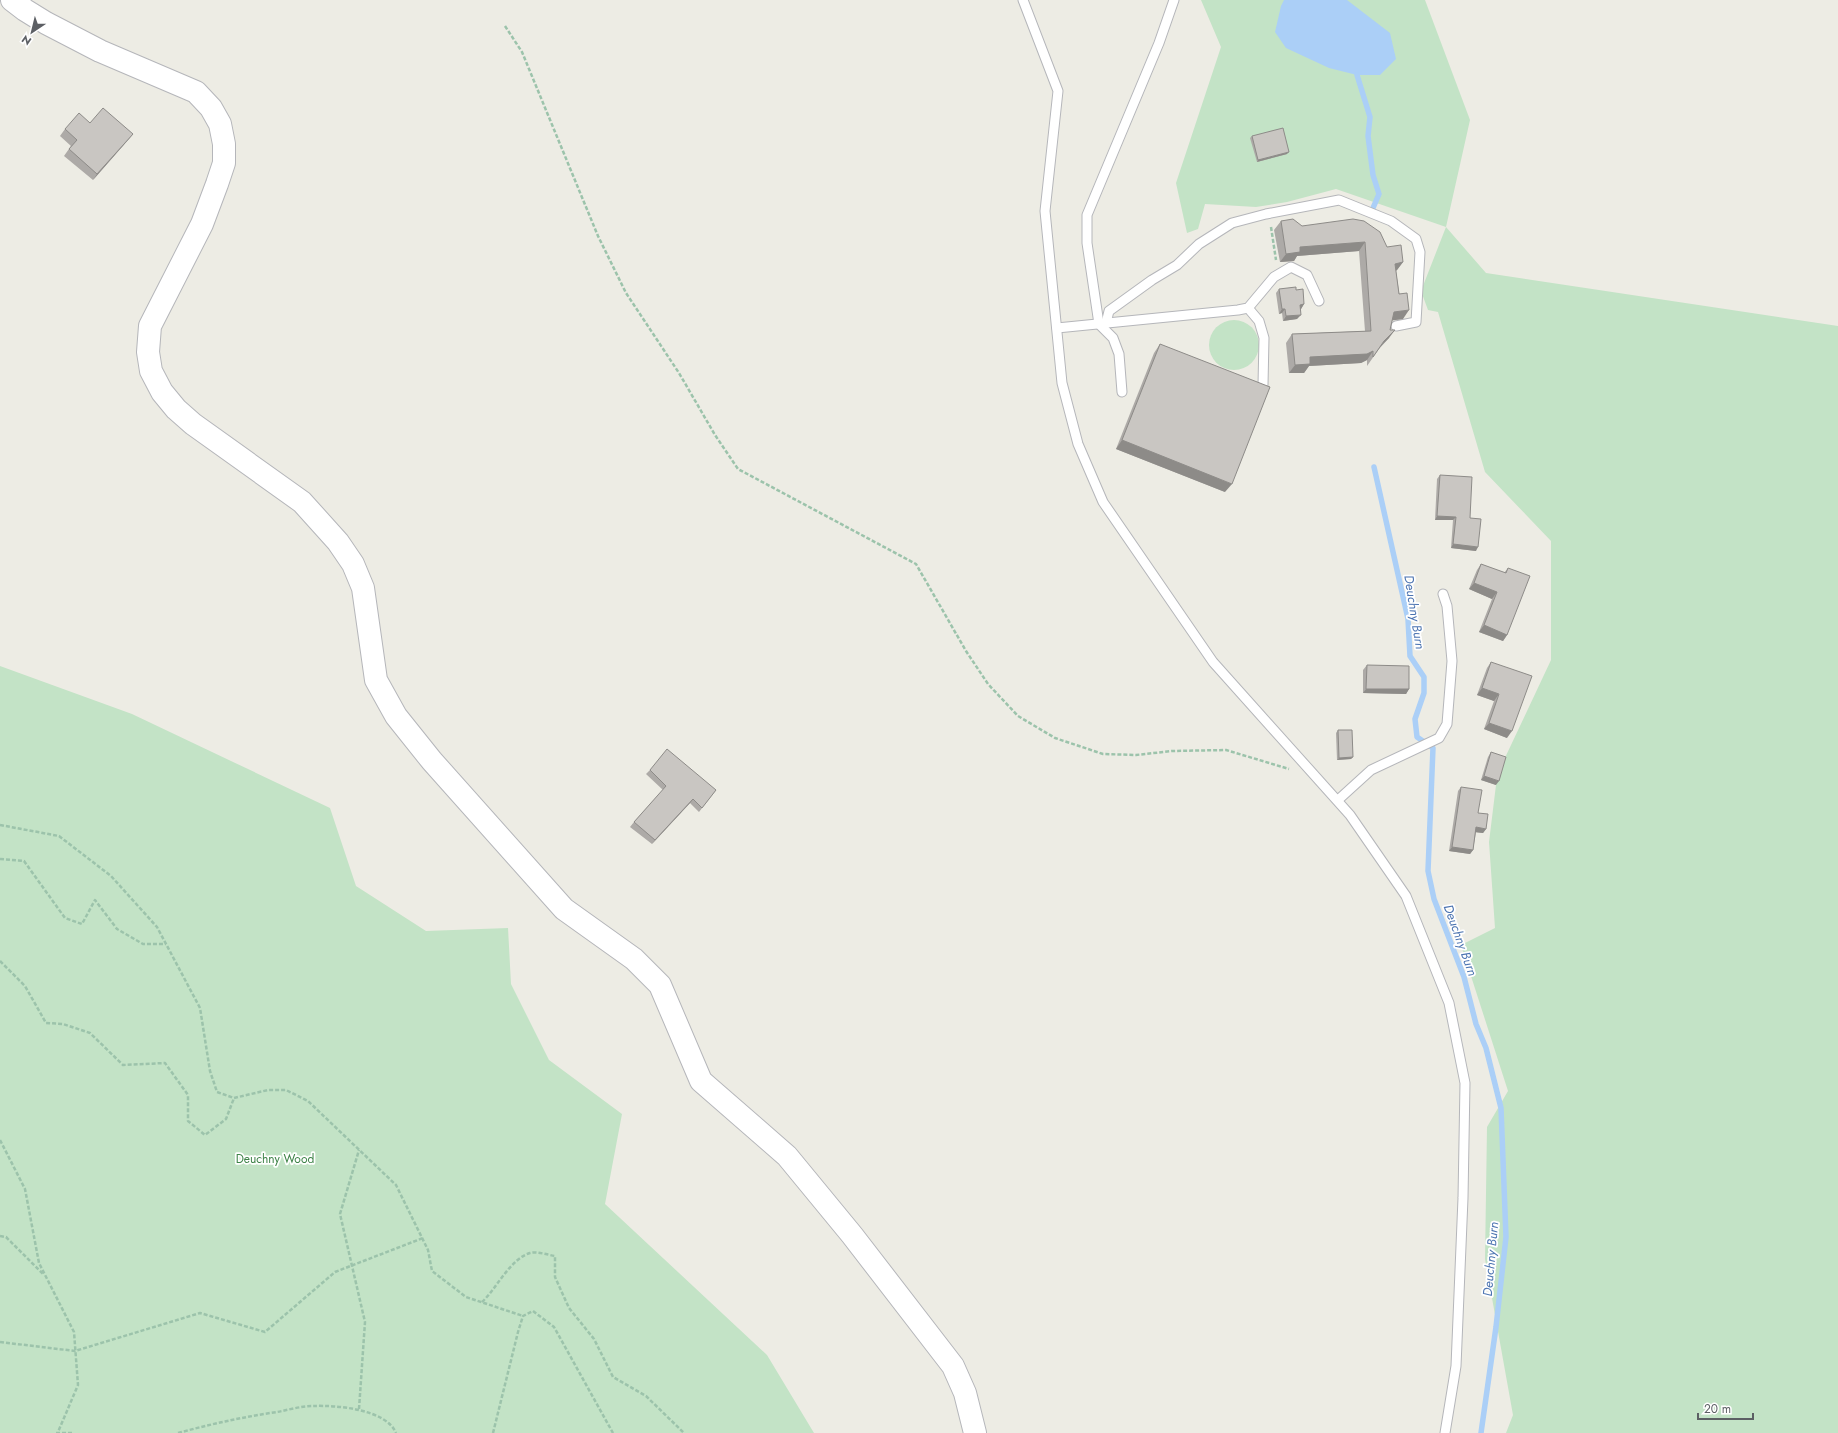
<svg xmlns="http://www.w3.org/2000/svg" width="1838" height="1433" font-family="Jost,sans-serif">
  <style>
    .green { fill: #c3e3c6 }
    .water { fill: #abcff7 }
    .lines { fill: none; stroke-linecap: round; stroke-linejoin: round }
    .stream { stroke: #abcff7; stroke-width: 5.5 }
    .service-casing { stroke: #b5b6ba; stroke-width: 11 }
    .tertiary-casing { stroke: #b5b6ba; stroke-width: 24 }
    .path { stroke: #9cc3ab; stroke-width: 2.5; stroke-dasharray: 4 2; stroke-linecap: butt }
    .service { stroke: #fff; stroke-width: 9 }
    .tertiary { stroke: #fff; stroke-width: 22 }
    .wall { fill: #adaaa7 }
    .shaded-wall { fill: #8d8b88 }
    .building { fill: #c9c6c2; stroke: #8d8b88 }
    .labels { text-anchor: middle; stroke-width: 3.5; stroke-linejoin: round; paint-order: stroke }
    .park-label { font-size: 12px; fill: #3d8247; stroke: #fff }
    .water-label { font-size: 13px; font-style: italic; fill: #4c74b1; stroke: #fff }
  </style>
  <rect width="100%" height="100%" fill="#edece4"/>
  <g class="green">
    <path d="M1201 0H1425L1470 120 1446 227 1486 273 1838 326V1433H1506L1513 1415 1485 1259 1487 1127 1508 1091 1461 945 1495 928 1489 842 1496 785 1503 762 1551 660V541L1485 472 1438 312 1428 310 1421 291 1446 227 1336 189 1287 202 1256 207 1205 204 1198 229 1187 233 1176 183 1221 47Z"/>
    <circle cx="1234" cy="345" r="25"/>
    <path d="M0 666 132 714 330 808 356 886 426 931 508 928 511 984 549 1060 622 1114 605 1204 767 1355 814 1433H0Z"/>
  </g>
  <path class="water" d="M1284 0H1347L1390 33 1396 59 1380 75H1357L1329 68 1286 48 1275 32 1281 6Z"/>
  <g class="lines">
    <g class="stream">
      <path d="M1357 75 1370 117 1368 136 1373 175 1379 194 1373 208"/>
      <path d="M1374 467 1408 619 1410 656 1424 677V693L1415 719 1417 737 1433 748 1428 871 1434 899 1464 977 1476 1024 1486 1048 1501 1108 1506 1237 1496 1327 1481 1433"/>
    </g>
    <defs>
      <g id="service">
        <path d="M1023 0 1058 91 1045 211 1062 383 1078 444 1103 502 1213 662 1350 815 1406 896 1449 1003 1465 1083 1463 1198 1456 1366 1445 1433"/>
        <path d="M1248 308 1259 321 1264 338 1263 385"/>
        <path d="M1106 323 1109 311 1152 280 1177 265 1199 244 1232 223 1266 214 1339 200 1391 221 1416 239 1420 252 1416 322 1396 326"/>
        <path d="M1057 328 1238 310 1248 308 1274 277 1291 267 1307 275 1319 301"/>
        <path d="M1122 392 1119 354 1113 338 1099 324 1087 243V215L1159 43 1174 0"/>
        <path d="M1338 800 1371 770 1439 738 1447 724 1452 661 1447 606 1443 594"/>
      </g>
      <path id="tertiary" d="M12 0 25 10 46 23 100 51 196 92 211 108 220 124 224 144V163L217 184 202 224 150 326 148 352 151 371 162 392 176 409 193 424 302 502 338 542 353 564 363 588 376 680 396 716 432 761 564 909 634 959 660 985 701 1081 787 1156 852 1235 953 1366 965 1393 975 1433"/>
    </defs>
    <use href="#service" class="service-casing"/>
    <use href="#tertiary" class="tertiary-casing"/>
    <g class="path">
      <path d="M505 26 522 52 598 236 626 293 679 373 715 435 738 469 916 564 966 651 988 684 1018 716 1055 738 1103 754 1136 755 1172 751 1226 750 1289 769"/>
      <path d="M1271 227 1276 260"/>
      <path d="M0 825 59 836 111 876 157 927 200 1008 210 1071 217 1092 234 1098 268 1090H286L308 1101 396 1185 428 1250 432 1271 466 1297 523 1316"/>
      <path d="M0 859 24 861 65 918 82 924 95 900 117 929 143 944H166"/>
      <path d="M0 961 25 986 46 1023 63 1024 90 1033 123 1065 165 1063 188 1095V1121L205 1135 226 1119 234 1098"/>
      <path d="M0 1140 25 1189 39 1263 74 1332 78 1385 58 1432"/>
      <path d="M0 1236 6 1237 44 1275"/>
      <path d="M482 1302C497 1288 510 1259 530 1253 537 1251 548 1255 555 1256V1277L569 1308 594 1339 613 1377 646 1396 684 1433"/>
      <path d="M0 1342 75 1351 200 1313 265 1332 335 1272 423 1238"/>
      <path d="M359 1409 365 1322 340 1214 359 1150"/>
      <path d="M56 1433H74"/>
      <path d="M178 1433C211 1424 243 1417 277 1412 288 1410 301 1406 313 1406 336 1405 386 1409 396 1433"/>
      <path d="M493 1433 518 1332 523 1316 533 1311 554 1327 613 1433"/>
    </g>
    <use href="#service" class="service"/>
    <use href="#tertiary" class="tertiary"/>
  </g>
  <g class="wall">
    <path d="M90 123 133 134 128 140 93 180 64 156 71 146 60 136 65 129Z"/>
    <path d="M1252 136 1287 154 1257 162 1250 138Z"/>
    <path d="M1281 221 1387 247 1403 262 1397 270 1396 271 1403 319 1392 320 1389 338 1379 349 1367 366V360L1361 363 1309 366 1304 373H1289L1286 343 1292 334 1365 331 1359 251 1297 256 1294 261 1280 262 1274 230Z"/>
    <path d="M1279 289 1296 290 1304 304 1301 309H1300L1297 319 1283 321 1282 313 1279 314 1276 293Z"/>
    <path d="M1160 344 1225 492 1116 449 1154 353Z"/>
    <path d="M1440 475 1470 518 1476 551 1451 548 1453 520H1435L1437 479Z"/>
    <path d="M1481 564 1504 573 1508 568 1507 635 1503 641 1479 632 1492 599 1469 589 1477 570Z"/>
    <path d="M1491 662 1507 738 1484 729 1494 701 1477 695 1487 668Z"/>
    <path d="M1367 665 1409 689 1406 694 1363 693V670Z"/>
    <path d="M1338 730 1353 757 1351 759 1337 760 1336 733Z"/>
    <path d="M1491 752 1496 785 1481 780 1488 757Z"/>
    <path d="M650 770 716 790 699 812 690 803 652 844 630 827 634 822 663 790 646 774Z"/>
    <path d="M1461 787 1478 813 1486 829 1483 833 1476 832 1473 850 1470 854 1449 851 1458 791Z"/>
  </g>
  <g class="shaded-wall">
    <path d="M133 134 128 140 93 180 97 174Z"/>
    <path d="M1289 152 1287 154 1257 162 1258 160Z"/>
    <path d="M1365 242 1359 251 1297 256 1294 261 1280 262 1286 254 1300 247Z"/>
    <path d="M1403 262 1397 270 1389 273 1395 264Z"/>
    <path d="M1304 304 1301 309H1296L1300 305Z"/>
    <path d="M1282 309H1285L1282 313 1279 314Z"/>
    <path d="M1409 310 1403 319 1388 321 1394 312Z"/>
    <path d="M1301 315 1297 319 1283 321 1286 316Z"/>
    <path d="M1395 330 1389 338 1377 350 1384 341Z"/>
    <path d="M1373 351 1367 360 1361 363 1309 366 1304 373H1289L1295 365 1310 357Z"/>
    <path d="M1122 440 1232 484 1225 492 1116 449Z"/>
    <path d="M1437 516 1456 517 1453 520H1435Z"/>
    <path d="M1453 544 1478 547 1476 551 1451 548Z"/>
    <path d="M1474 583 1497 592 1492 599 1469 589Z"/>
    <path d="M1484 625 1507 635 1503 641 1479 632Z"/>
    <path d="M1482 688 1499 694 1494 701 1477 695Z"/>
    <path d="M1366 689H1409L1406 694 1363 693Z"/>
    <path d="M1489 723 1512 731 1507 738 1484 729Z"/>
    <path d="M1353 757 1351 759 1337 760 1339 758Z"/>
    <path d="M1484 776 1499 781 1496 785 1481 780Z"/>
    <path d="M693 799 690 803 652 844 655 840Z"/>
    <path d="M1476 827 1486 829 1483 833 1473 832Z"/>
    <path d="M1452 847 1473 850 1470 854 1449 851Z"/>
  </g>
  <g class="building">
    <path d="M103 108 133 134 97 174 69 149 77 140 65 129 79 113 90 123Z"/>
    <path d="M1283 128 1289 152 1258 160 1252 136Z"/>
    <path d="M1293 219 1302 226 1353 219 1364 221 1380 232 1387 247 1401 245 1403 262 1395 264 1399 294 1407 293 1409 310 1394 312 1390 330H1395L1384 341 1373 357V351L1367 354 1310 357V364L1295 365 1292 334 1371 331 1365 242 1300 247V252L1286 254 1281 221Z"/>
    <path d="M1296 287V290L1303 289 1304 304 1300 305 1301 315 1286 316 1285 309H1282L1279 289Z"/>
    <path d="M1160 344 1270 387 1232 484 1122 440Z"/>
    <path d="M1440 475 1472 477 1470 518 1481 519 1478 547 1453 544 1456 517 1437 516Z"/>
    <path d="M1481 564 1506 573 1508 568 1530 576 1507 635 1484 625 1497 592 1474 583Z"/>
    <path d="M1491 662 1532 676 1512 731 1489 723 1499 694 1482 688Z"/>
    <path d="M1367 665 1409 666V689H1366Z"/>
    <path d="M1338 730H1352L1353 757 1339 758Z"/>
    <path d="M667 749 716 790 702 808 693 799 655 840 634 822 666 786 650 770Z"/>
    <path d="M1491 752 1506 757 1499 781 1484 776Z"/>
    <path d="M1461 787 1482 790 1478 813 1488 814 1486 829 1476 827 1473 850 1452 847Z"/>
  </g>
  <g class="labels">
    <g class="park-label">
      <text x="275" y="1163">Deuchny Wood</text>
    </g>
    <g class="water-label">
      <text transform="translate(1415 612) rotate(81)" y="5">Deuchny Burn</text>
      <text transform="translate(1461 940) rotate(70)" y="5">Deuchny Burn</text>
      <text transform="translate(1490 1259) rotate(-85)" y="5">Deuchny Burn</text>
    </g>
  </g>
  <g transform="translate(32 32) rotate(215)" stroke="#ffffff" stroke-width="3" paint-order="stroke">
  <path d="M0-3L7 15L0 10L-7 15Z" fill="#5c5f64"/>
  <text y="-6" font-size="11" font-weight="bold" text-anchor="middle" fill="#5c5f64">N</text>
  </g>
  <path d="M1698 1413v6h55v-6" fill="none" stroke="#5c5f64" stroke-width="2"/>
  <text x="1704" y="1413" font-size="12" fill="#5c5f64" stroke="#ffffff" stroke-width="3" paint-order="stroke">20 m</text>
</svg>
